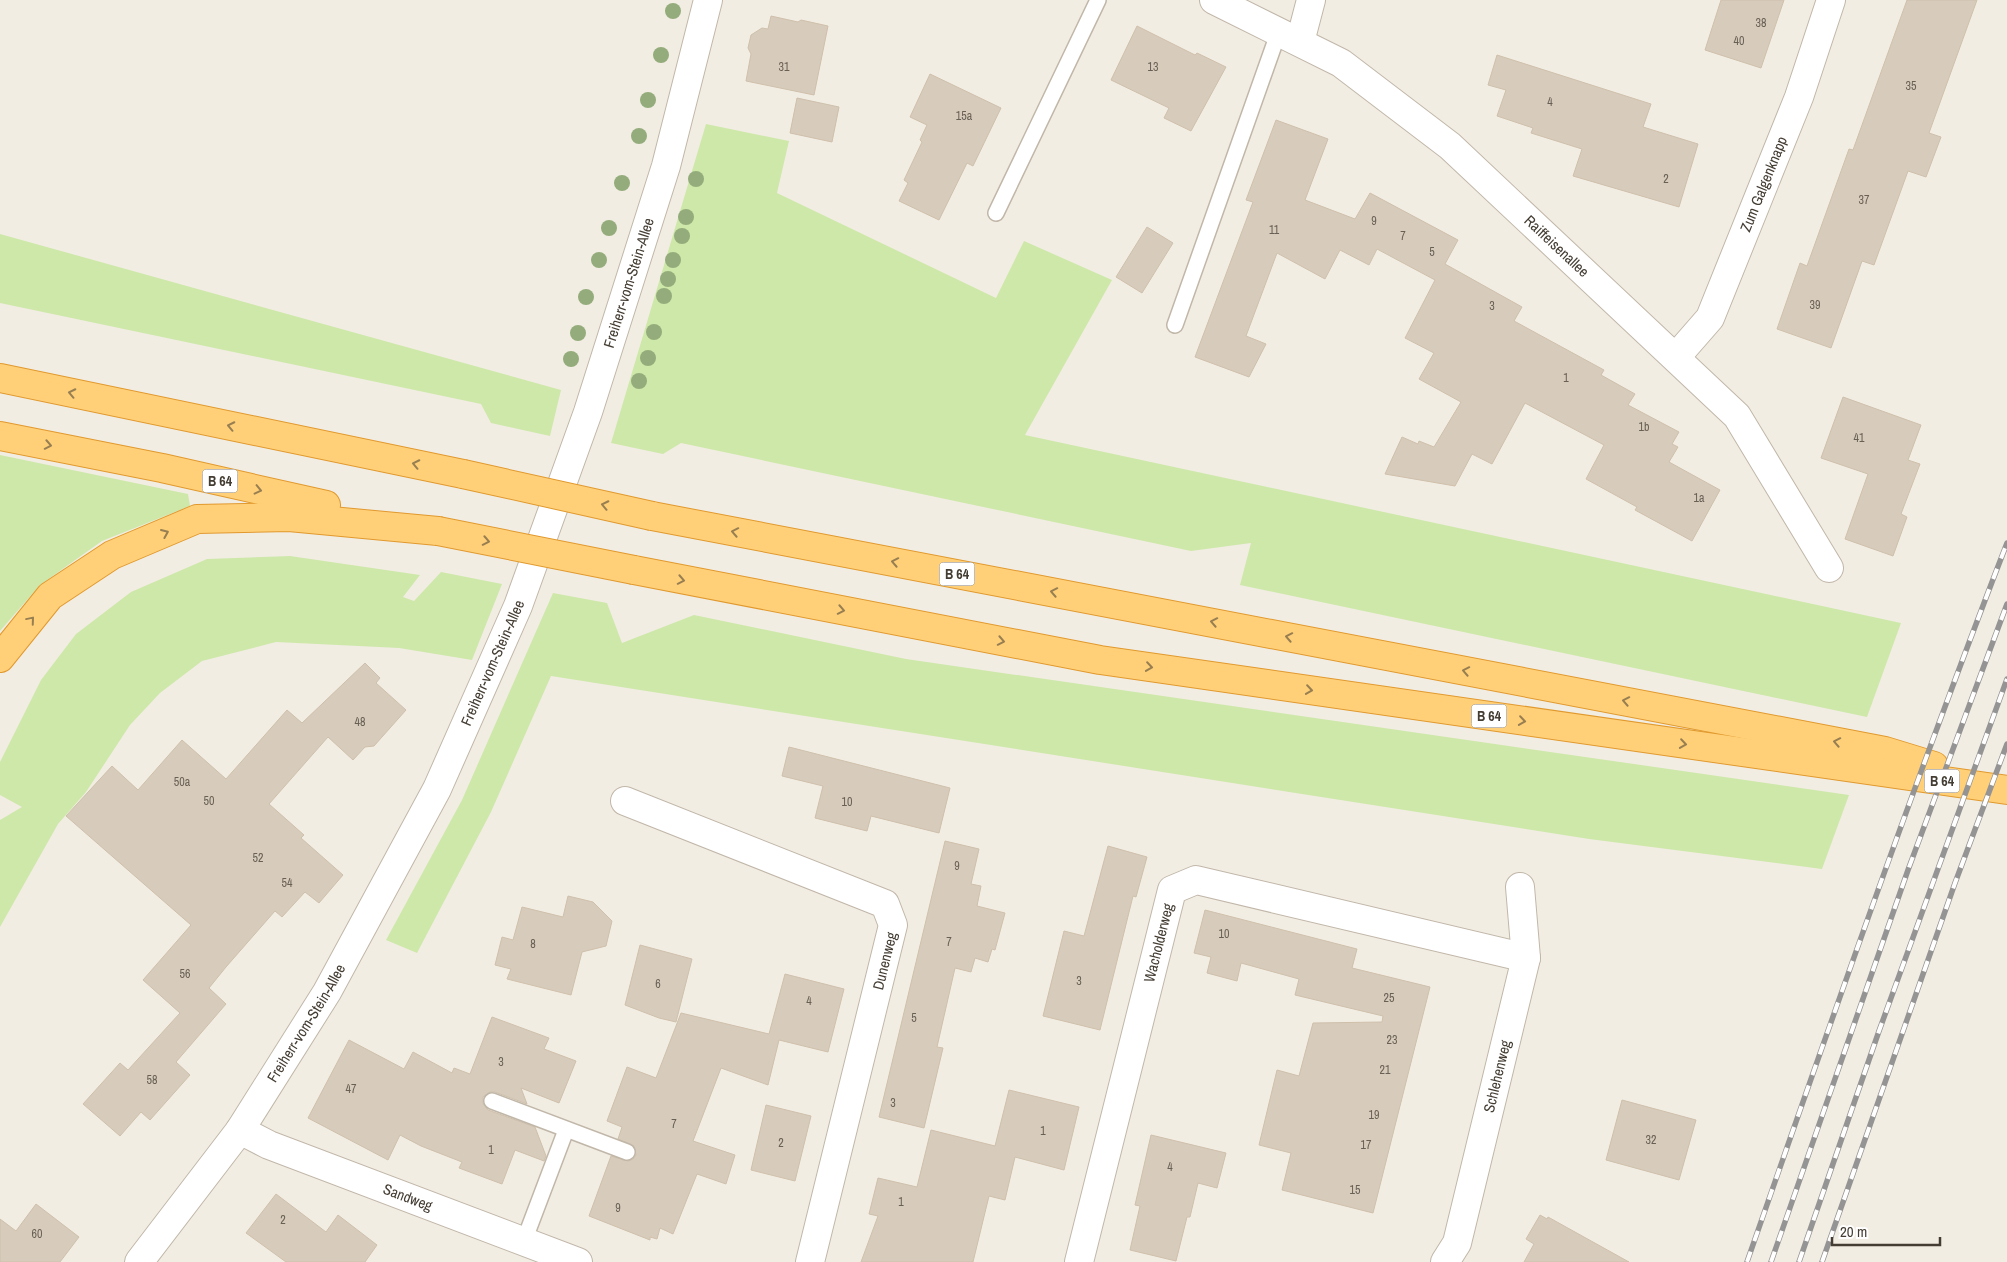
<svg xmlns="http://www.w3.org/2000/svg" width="2007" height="1262" font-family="'Archivo Narrow',sans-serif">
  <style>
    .green { fill: #cee8aa }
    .building { fill: #d7cbbb; stroke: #cfc0ab }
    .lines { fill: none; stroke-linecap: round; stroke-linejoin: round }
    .service-casing { stroke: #c1b7a9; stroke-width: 18 }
    .minor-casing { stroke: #c1b7a9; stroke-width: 30 }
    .trunk-casing { stroke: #e1992e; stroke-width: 30 }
    .service { stroke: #fff; stroke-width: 15 }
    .minor { stroke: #fff; stroke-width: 28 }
    .trunk { stroke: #ffd078; stroke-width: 28 }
    .rail-casing { stroke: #949494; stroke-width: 5.5 }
    .rail { stroke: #fff; stroke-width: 4; stroke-dasharray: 11; stroke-linecap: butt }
    .trunk-bridge-casing { stroke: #e1992e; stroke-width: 30; stroke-linecap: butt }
    .trunk-bridge { stroke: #ffd078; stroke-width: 28 }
    .tree { fill: #94ac7b }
    .oneway { stroke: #987f52 }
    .labels { text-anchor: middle; stroke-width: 4.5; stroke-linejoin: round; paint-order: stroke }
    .number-label { font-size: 12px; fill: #696055 }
    .shield { fill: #fff; stroke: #7c7770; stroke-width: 1 }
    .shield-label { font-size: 14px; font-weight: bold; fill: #443d33 }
    .street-label { font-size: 15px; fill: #443d33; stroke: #fff }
  </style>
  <rect width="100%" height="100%" fill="#f2ede3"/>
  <g class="green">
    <path d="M706 124 789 141 777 193 996 298 1024 241 1112 280 1025 435 1901 623 1867 717 1240 585 1251 543 1191 551 681 443 663 454 611 443Z"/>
    <path d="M0 234 561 390 550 436 491 423 481 404 0 303Z"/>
    <path d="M0 455 188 494 190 506 102 541 40 585 0 631Z"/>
    <path d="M290 556 420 575 403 597 414 601 441 572 502 584 472 660 399 648 276 642 202 661 160 693 130 725 86 792 58 824 0 927V820L22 807 0 795V762L41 680 76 634 131 592 207 559Z"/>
    <path d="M553 593 607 603 622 643 694 615 906 659 1849 795 1822 869 1589 839 551 676 491 812 417 953 386 940 462 800Z"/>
  </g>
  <g class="building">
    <path d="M1721 0H1784L1761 68 1705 50Z"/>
    <path d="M1907 0H1977L1929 133 1941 137 1926 177 1908 171 1874 265 1862 261 1831 348 1777 329 1800 263 1807 266 1849 149 1853 150Z"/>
    <path d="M771 16 798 22 801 20 828 26 814 95 746 81 751 54 748 48 751 35 762 28 768 29Z"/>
    <path d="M1137 26 1195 55 1197 53 1226 67 1191 131 1164 118 1169 108 1111 80Z"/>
    <path d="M1497 55 1651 104 1643 127 1698 144 1679 207 1573 176 1582 149 1531 133 1533 128 1497 116 1506 90 1488 85Z"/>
    <path d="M930 74 1001 108 973 166 967 163 939 220 899 201 908 183 904 180 922 142 920 140 927 125 910 117Z"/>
    <path d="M797 98 839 107 832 142 790 133Z"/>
    <path d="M1276 120 1328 139 1305 200 1355 219 1370 193 1458 240 1445 264 1522 307 1514 321 1604 370 1601 375 1635 394 1628 405 1679 432 1672 444 1678 447 1669 462 1720 490 1692 541 1635 510 1637 507 1586 479 1604 445 1525 403 1492 464 1472 454 1455 486 1385 474 1402 437 1418 444 1419 441 1434 447 1461 402 1419 379 1434 353 1405 338 1435 280 1377 249 1369 265 1340 250 1325 279 1277 253 1246 336 1266 344 1249 377 1195 357 1253 202 1246 200Z"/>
    <path d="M1147 227 1173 243 1142 293 1116 277Z"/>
    <path d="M1843 397 1921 425 1908 460 1920 464 1901 514 1907 517 1893 556 1845 539 1868 474 1821 458Z"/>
    <path d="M365 663 380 678 376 683 406 710 374 746 365 747 353 760 328 737 269 804 304 835 301 838 343 875 319 903 305 892 282 917 275 911 226 967 209 988 226 1004 176 1062 190 1075 150 1120 141 1112 120 1136 83 1104 120 1063 128 1070 180 1013 143 980 191 925 66 816 112 766 138 790 182 740 226 779 287 710 302 723Z"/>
    <path d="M789 747 950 788 939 833 871 816 867 831 815 818 823 786 782 776Z"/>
    <path d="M945 841 979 849 971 884 981 886 977 906 1005 913 995 950 992 949 988 962 975 958 971 972 955 968 937 1047 943 1048 924 1128 879 1117Z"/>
    <path d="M1108 846 1147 857 1136 897 1133 896 1100 1030 1043 1016 1064 931 1084 936Z"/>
    <path d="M568 896 593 902 612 921 606 946 582 952 571 995 507 979 511 969 495 965 502 937 513 940 522 907 563 917Z"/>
    <path d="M1205 910 1357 949 1352 968 1430 987 1373 1213 1282 1190 1291 1153 1259 1145 1277 1070 1299 1076 1313 1023 1382 1022 1383 1016 1295 995 1299 979 1241 963 1237 981 1207 973 1211 957 1194 953Z"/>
    <path d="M640 945 692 959 676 1022 659 1018 625 1005Z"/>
    <path d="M785 974 844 989 828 1052 779 1040 768 1085 721 1068 693 1141 735 1155 726 1184 697 1174 673 1234 660 1228 657 1239 650 1237V1240L589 1216 611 1156 628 1161 633 1159 636 1155 634 1146 618 1139 622 1127 607 1121 627 1067 656 1078 681 1013 769 1034Z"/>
    <path d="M492 1017 549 1038 544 1049 576 1061 559 1103 521 1088 527 1104 495 1092H490L483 1097V1103L488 1110 535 1127 546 1156 544 1161 515 1150 502 1184 459 1168 462 1162 421 1146 400 1135 388 1160 308 1118 349 1040 404 1069 413 1052 452 1073 454 1068 470 1074Z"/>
    <path d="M1009 1090 1079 1107 1064 1170 1015 1157 1005 1200 989 1196 973 1262H861L878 1216 869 1214 878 1178 917 1187 931 1130 995 1146Z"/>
    <path d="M1622 1100 1696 1120 1679 1180 1606 1160Z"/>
    <path d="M766 1105 811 1116 795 1181 751 1170Z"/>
    <path d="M1151 1135 1226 1153 1217 1188 1198 1183 1190 1217H1187L1176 1261 1130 1250 1140 1206 1135 1205Z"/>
    <path d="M276 1194 326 1232 338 1215 377 1245 365 1262H286L246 1233Z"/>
    <path d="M36 1204 79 1237 60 1262H0V1219L16 1231Z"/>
    <path d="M1540 1215 1547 1219 1548 1217 1629 1262H1524L1534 1244 1526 1239Z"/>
  </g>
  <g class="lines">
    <defs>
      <g id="service">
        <path d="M996 213 1098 0"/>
        <path d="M1175 325 1279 31"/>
        <path d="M492 1101 627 1152"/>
        <path d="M524 1241 566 1130"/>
      </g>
      <g id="minor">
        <path id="s1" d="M1214 0 1341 63 1450 146 1737 416 1829 568"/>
        <path d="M1300 42 1311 0"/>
        <path id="s2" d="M1676 357 1710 318 1799 97 1831 0"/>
        <path d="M625 801 885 904 893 925 810 1262"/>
        <path id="s3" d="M240 1130 269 1145 578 1262"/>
        <path id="s4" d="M139 1262 240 1130 327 992 437 789 518 606 588 412 666 166 708 0"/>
        <path id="s5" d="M1079 1262 1172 890 1196 880 1526 958"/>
        <path id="s6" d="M1445 1262 1457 1243 1526 958 1520 887"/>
      </g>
      <g id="trunk">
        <path d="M0 378 463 474"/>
        <path d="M0 436 162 468 326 505"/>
        <path d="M652 516 1885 751 1934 766"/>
        <path d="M634 570 1100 660 2007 790"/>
        <path d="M0 658 50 596 112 555 197 519 289 517 438 531"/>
      </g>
    </defs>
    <use href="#service" class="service-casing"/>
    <use href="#minor" class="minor-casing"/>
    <use href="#trunk" class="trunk-casing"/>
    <use href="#service" class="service"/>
    <use href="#minor" class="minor"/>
    <use href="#trunk" class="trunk"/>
    <defs>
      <g id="rail">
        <path d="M1747 1262C1831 1021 1915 781 2007 543"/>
        <path d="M1771 1262 1908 870 2007 604"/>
        <path d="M1799 1262 1879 1031 2007 679"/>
        <path d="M1822 1262 1955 883 2007 744"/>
      </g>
    </defs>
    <use href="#rail" class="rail-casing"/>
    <use href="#rail" class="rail"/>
    <defs>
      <g id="trunk-bridge">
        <path d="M463 474 652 516"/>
        <path d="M438 531 634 570"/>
      </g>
    </defs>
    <use href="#trunk-bridge" class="trunk-bridge-casing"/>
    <use href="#trunk-bridge" class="trunk-bridge"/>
  </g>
  <g class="tree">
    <circle cx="673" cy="11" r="8"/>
    <circle cx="661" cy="55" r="8"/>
    <circle cx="648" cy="100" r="8"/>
    <circle cx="639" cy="136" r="8"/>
    <circle cx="696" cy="179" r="8"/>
    <circle cx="622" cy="183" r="8"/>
    <circle cx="686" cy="217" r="8"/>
    <circle cx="609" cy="228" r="8"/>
    <circle cx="682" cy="236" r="8"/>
    <circle cx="599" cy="260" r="8"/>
    <circle cx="673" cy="260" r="8"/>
    <circle cx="668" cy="279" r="8"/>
    <circle cx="664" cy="296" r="8"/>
    <circle cx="586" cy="297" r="8"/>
    <circle cx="654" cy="332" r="8"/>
    <circle cx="578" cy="333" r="8"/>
    <circle cx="648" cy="358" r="8"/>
    <circle cx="571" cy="359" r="8"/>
    <circle cx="639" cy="381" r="8"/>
  </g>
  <defs><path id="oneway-chevron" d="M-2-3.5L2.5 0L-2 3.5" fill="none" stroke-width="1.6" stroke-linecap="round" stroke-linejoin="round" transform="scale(1.25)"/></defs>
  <g class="oneway">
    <use href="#oneway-chevron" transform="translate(72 393) rotate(-168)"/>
    <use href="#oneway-chevron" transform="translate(231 426) rotate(-168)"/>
    <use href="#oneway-chevron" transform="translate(48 445) rotate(11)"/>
    <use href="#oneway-chevron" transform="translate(416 464) rotate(-168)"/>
    <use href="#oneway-chevron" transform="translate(258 490) rotate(13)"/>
    <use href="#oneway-chevron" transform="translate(605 505) rotate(-168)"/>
    <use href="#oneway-chevron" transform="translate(735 532) rotate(-169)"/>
    <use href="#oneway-chevron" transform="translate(165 533) rotate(-23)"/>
    <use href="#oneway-chevron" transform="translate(486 541) rotate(11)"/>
    <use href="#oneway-chevron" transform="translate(895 562) rotate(-169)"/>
    <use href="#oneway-chevron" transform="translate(681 580) rotate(11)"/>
    <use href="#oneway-chevron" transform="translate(1054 592) rotate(-169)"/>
    <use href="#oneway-chevron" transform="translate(841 610) rotate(11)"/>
    <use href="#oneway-chevron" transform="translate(31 620) rotate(-50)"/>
    <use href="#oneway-chevron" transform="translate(1214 622) rotate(-169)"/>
    <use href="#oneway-chevron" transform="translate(1289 637) rotate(-169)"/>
    <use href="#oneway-chevron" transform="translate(1001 641) rotate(11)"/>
    <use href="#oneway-chevron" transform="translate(1149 667) rotate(8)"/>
    <use href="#oneway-chevron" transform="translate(1466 671) rotate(-169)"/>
    <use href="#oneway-chevron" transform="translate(1309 690) rotate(8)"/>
    <use href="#oneway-chevron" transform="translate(1626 701) rotate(-169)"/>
    <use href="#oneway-chevron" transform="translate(1522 721) rotate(8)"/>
    <use href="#oneway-chevron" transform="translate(1837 742) rotate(-169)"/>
    <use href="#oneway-chevron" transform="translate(1683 744) rotate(8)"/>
  </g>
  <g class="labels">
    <g class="number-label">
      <text x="1761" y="27">38</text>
      <text x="1739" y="45">40</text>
      <text x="784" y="71">31</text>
      <text x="1153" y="71">13</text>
      <text x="1911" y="90">35</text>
      <text x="1550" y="106">4</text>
      <text x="964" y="120">15a</text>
      <text x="1666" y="183">2</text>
      <text x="1864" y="204">37</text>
      <text x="1374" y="225">9</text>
      <text x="1274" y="234">11</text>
      <text x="1403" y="240">7</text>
      <text x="1432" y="256">5</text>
      <text x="1815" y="309">39</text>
      <text x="1492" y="310">3</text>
      <text x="1566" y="382">1</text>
      <text x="1644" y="431">1b</text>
      <text x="1859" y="442">41</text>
      <text x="1699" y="502">1a</text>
      <text x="360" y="726">48</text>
      <text x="182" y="786">50a</text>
      <text x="209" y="805">50</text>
      <text x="847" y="806">10</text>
      <text x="258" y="862">52</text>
      <text x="957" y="870">9</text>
      <text x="287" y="887">54</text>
      <text x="1224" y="938">10</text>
      <text x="949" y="946">7</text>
      <text x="533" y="948">8</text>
      <text x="185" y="978">56</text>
      <text x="1079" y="985">3</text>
      <text x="658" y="988">6</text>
      <text x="1389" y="1002">25</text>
      <text x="809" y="1005">4</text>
      <text x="914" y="1022">5</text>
      <text x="1392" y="1044">23</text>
      <text x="501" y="1066">3</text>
      <text x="1385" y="1074">21</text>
      <text x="152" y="1084">58</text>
      <text x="351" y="1093">47</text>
      <text x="893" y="1107">3</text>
      <text x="1374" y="1119">19</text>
      <text x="674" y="1128">7</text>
      <text x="1043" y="1135">1</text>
      <text x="1651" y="1144">32</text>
      <text x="781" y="1147">2</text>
      <text x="1366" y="1149">17</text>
      <text x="491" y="1154">1</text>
      <text x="1170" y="1171">4</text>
      <text x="1355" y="1194">15</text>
      <text x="901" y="1206">1</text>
      <text x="618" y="1212">9</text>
      <text x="283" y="1224">2</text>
      <text x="37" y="1238">60</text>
    </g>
    <g class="shield">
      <rect x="202.5" y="469.5" width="35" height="23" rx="4"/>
      <rect x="939.5" y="562.5" width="35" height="23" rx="4"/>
      <rect x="1471.5" y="704.5" width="35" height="23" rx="4"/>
      <rect x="1924.5" y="769.5" width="35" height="23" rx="4"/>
    </g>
    <g class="shield-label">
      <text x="220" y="486">B 64</text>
      <text x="957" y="579">B 64</text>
      <text x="1489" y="721">B 64</text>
      <text x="1942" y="786">B 64</text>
    </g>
    <g class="street-label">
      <text dy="5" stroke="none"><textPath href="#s2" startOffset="196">Zum Galgenknapp</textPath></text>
      <text dy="5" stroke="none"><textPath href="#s1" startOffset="425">Raiffeisenallee</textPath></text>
      <text dy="5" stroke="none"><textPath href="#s4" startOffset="1102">Freiherr-vom-Stein-Allee</textPath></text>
      <text dy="5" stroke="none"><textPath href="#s4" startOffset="698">Freiherr-vom-Stein-Allee</textPath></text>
      <text dy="5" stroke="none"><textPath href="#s5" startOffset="329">Wacholderweg</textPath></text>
      <text transform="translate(885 961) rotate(-76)" y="5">Dunenweg</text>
      <text dy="5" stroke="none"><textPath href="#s4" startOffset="292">Freiherr-vom-Stein-Allee</textPath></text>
      <text dy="5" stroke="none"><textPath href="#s6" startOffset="194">Schlehenweg</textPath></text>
      <text dy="5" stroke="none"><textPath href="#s3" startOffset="181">Sandweg</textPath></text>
    </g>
  </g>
  <path d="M1832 1237v8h108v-8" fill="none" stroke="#443d33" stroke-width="2.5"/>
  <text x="1840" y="1237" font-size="15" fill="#443d33" stroke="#ffffff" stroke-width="4" paint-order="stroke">20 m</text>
</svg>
